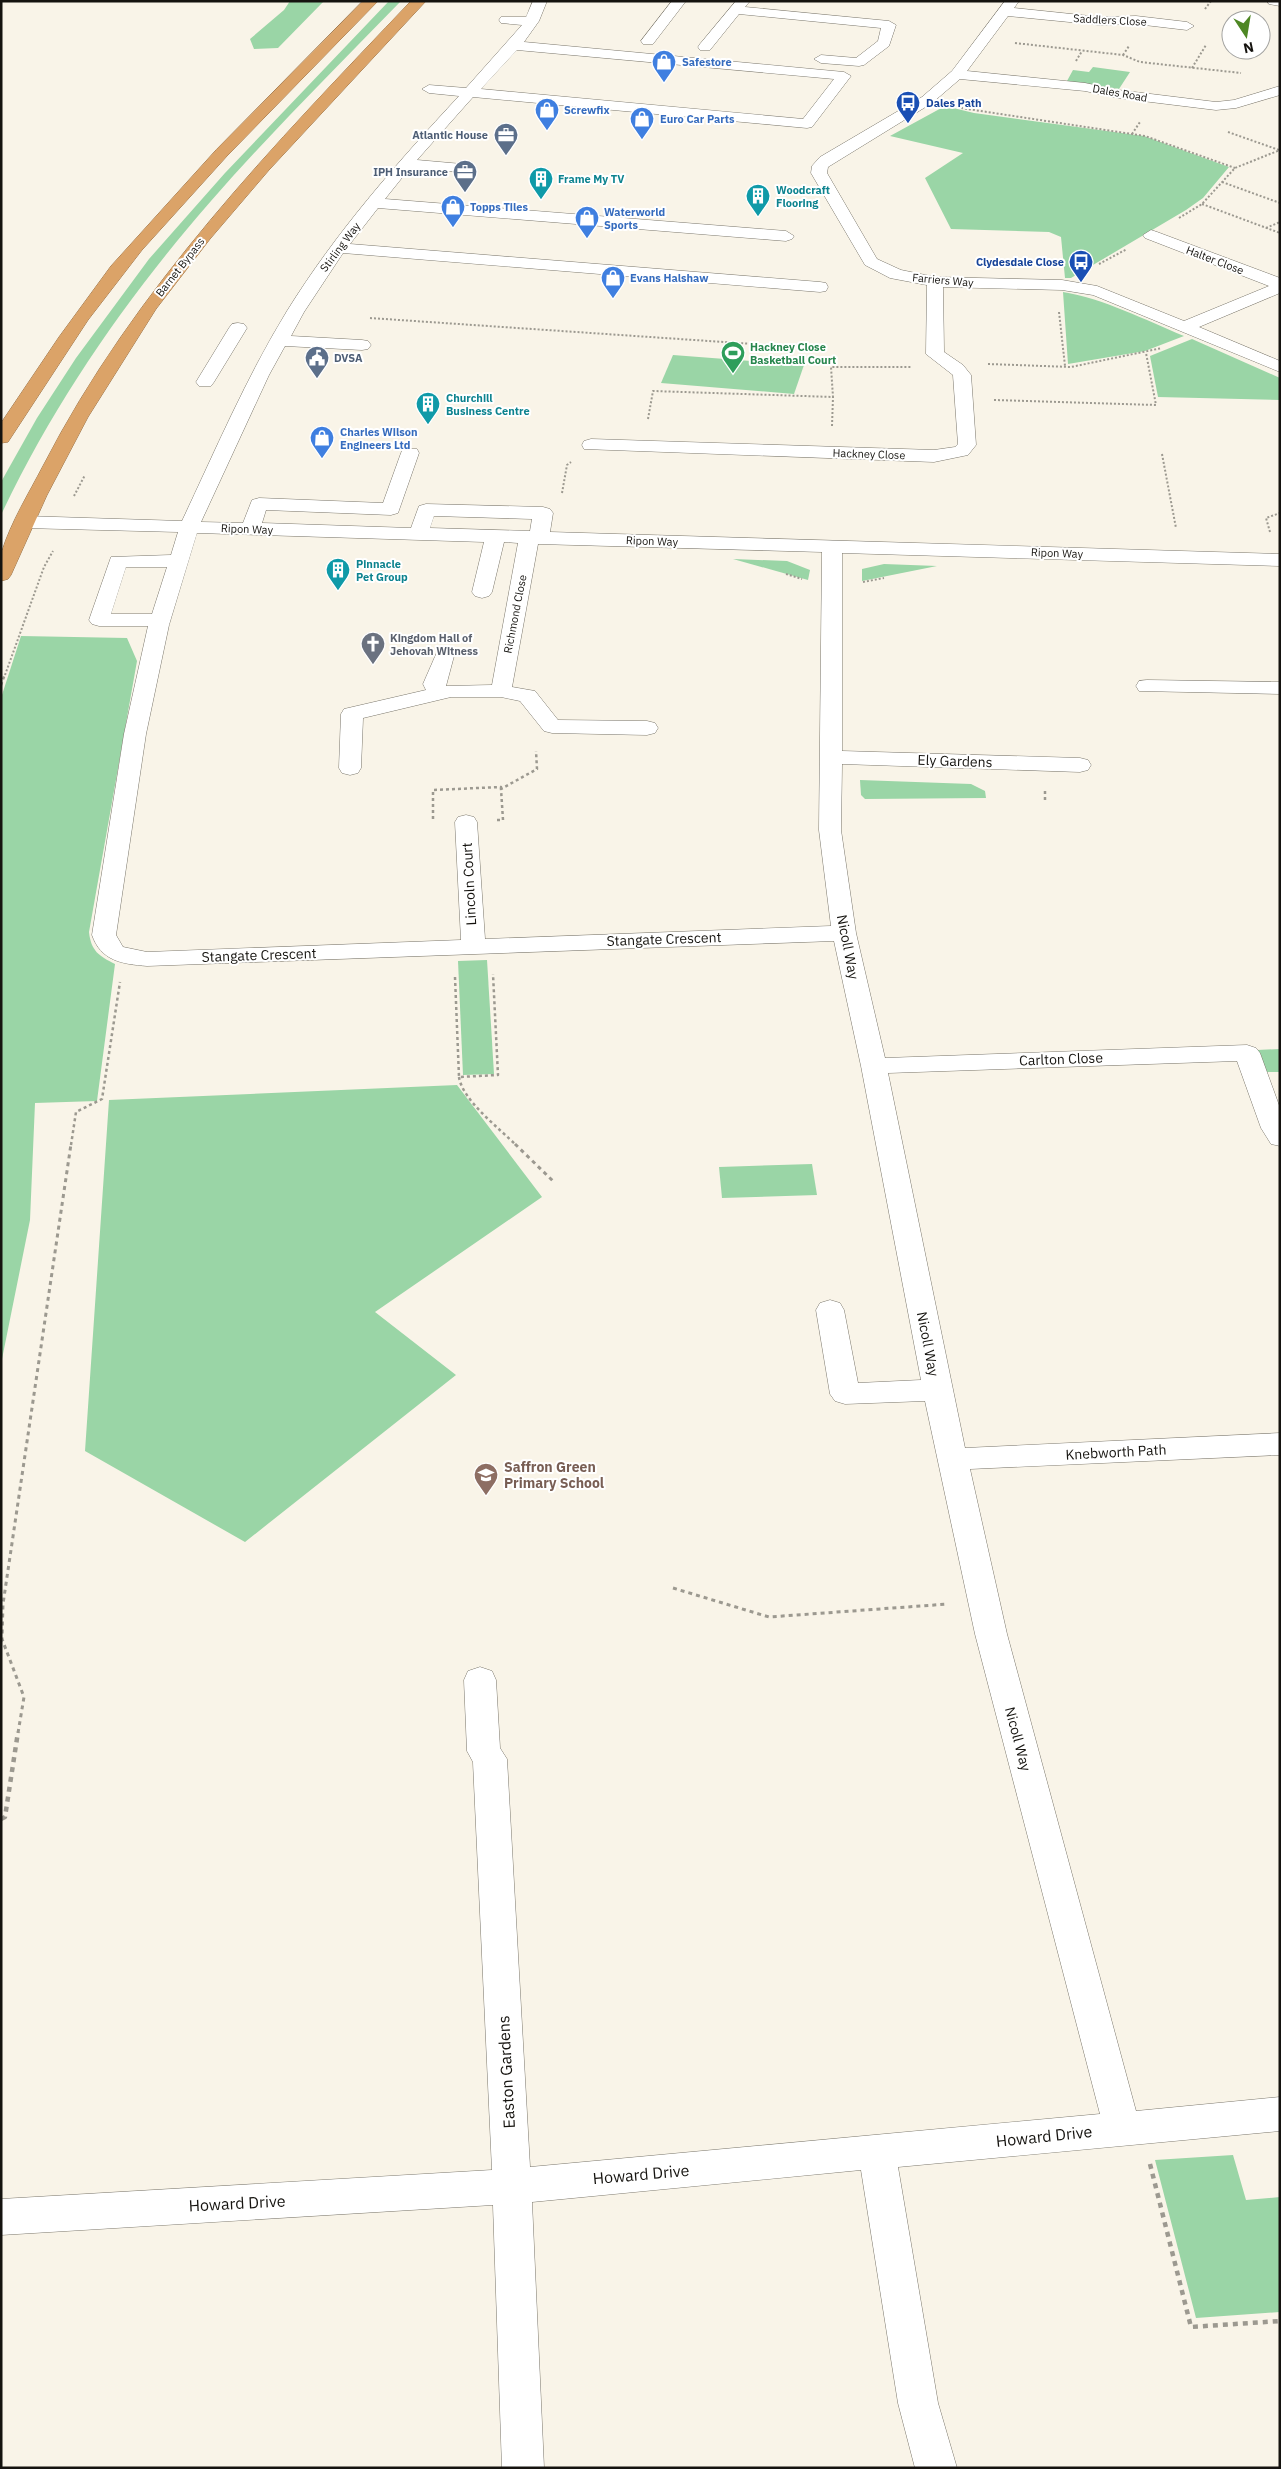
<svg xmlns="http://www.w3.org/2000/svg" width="1281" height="2469" font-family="'IBM Plex Sans',sans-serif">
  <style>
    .green { fill: #9ad5a6 }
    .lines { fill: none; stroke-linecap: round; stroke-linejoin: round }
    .minor-casing { stroke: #7b776c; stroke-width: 1 }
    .highway-casing { stroke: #967149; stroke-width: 1 }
    .path-far3 { stroke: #9c9990; stroke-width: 2; stroke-dasharray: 2 2; stroke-linecap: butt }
    .path-far2 { stroke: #9c9990; stroke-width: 2.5; stroke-dasharray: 3 3; stroke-linecap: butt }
    .path-far1 { stroke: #9c9990; stroke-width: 3; stroke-dasharray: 4 4; stroke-linecap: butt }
    .path { stroke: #9c9990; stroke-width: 4.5; stroke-dasharray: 5 5; stroke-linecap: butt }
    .minor { fill: #fff; fill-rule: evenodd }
    .highway { fill: #dba368; fill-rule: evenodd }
    .labels { text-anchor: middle; stroke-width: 4; stroke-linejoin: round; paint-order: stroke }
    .far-street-label { font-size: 11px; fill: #15130f; stroke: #fff }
    .far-shop-label { font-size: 11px; font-weight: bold; fill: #366cbe; stroke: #fff; text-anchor: start }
    .far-transit-label { font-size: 11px; font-weight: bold; fill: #164399; stroke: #fff; text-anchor: start }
    .far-service-label { font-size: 11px; font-weight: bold; fill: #4e5e75; stroke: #fff; text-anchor: end }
    .far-culture-label { font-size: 11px; font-weight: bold; fill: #0d838f; stroke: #fff; text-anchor: start }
    .far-leisure-label { font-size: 11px; font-weight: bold; fill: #27864d; stroke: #fff; text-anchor: start }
    .far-worship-label { font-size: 11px; font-weight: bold; fill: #5b616d; stroke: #fff; text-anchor: start }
    .street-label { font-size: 14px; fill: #15130f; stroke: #fff }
    .education-label { font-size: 14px; font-weight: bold; fill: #785e54; stroke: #fff; text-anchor: start }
    .near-street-label { font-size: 16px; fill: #15130f; stroke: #fff }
  </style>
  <rect width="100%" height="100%" fill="#f9f4e8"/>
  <g class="green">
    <path d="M290 1H324L278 48 254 49 250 39 284 10Z"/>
    <path d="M389 1H401C337 67 271 132 211 201 128 296 55 401 1 515V482L37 418 76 358 149 259 225 173Z"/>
    <path d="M1093 67 1130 72 1119 89 1067 81 1073 70 1089 72Z"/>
    <path d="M945 106 974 113 1144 136 1229 167 1203 198 1186 210 1071 278H1065L1061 237 1049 232 951 229 925 178 963 153 890 136Z"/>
    <path d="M1063 292C1105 299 1145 320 1184 336L1145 351 1068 364Z"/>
    <path d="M1192 339 1280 378V400L1158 397 1150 356Z"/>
    <path d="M673 355 804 365 794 394 661 383Z"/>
    <path d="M733 559 787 561 810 570 808 580Z"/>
    <path d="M884 564 937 566 862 581V569Z"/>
    <path d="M21 636 127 638 137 661 89 932C91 951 99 956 115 964L97 1101 35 1103 30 1220 1 1364V698Z"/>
    <path d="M860 780 971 784 985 791 986 798 865 799 861 795Z"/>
    <path d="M487 960 494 1074 463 1075 458 961Z"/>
    <path d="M1280 1049V1072H1264L1257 1050Z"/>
    <path d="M457 1085 542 1197 375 1312 456 1375 245 1542 85 1451 109 1100Z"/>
    <path d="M812 1164 817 1195 722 1198 719 1167Z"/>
    <path d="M1233 2155 1246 2200 1280 2197V2312L1196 2318 1155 2160Z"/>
  </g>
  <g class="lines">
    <defs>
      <g id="minor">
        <path d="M533 1H547L539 21 524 42 844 72 851 76 812 127 807 128 473 97 417 160 462 164 467 166 470 169 467 172 409 169 385 199 786 231 794 236 792 239 786 241 378 208 350 244 820 282 826 283 828 287 826 291 820 292 343 253 304 312 291 336 362 340 368 341 371 345 368 349 362 350 285 346 269 375 201 522 243 523 252 500 259 498 383 503 401 453 403 449H417L419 453 398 513 391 515 266 510 262 523 411 528 419 506 426 504 543 507 550 509 553 513 550 532 1280 554V566L842 553V751L1080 758 1088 760 1091 765 1088 770 1080 772 842 764 841 830 856 933 885 1058 1247 1045 1256 1048 1260 1053 1280 1108V1146L1271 1144 1261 1128 1237 1061 888 1073 965 1448 1280 1433V1455L970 1469 1007 1634 1136 2111 1280 2097V2131L898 2167 938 2403 957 2468H915L898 2403 861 2170 532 2202 544 2468H502L493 2205 1 2235V2199L492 2170 473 1762 467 1751 464 1680 468 1671 480 1667 492 1671 496 1680 500 1748 507 1759 530 2167 1100 2114 975 1634 925 1401 845 1404 835 1401 830 1394 816 1310 820 1303 830 1300 840 1303 844 1310 858 1383 921 1380 861 1066 834 941 147 966C122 964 101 961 92 935L124 734 148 626H99L92 624 89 620 111 557 171 555 178 532 24 528 17 526 14 522 17 518 24 516 182 521C215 451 246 378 287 311 336 232 396 164 459 96L429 93 422 89 429 85 466 88 522 25 501 23 499 20 501 17H526ZM517 50 834 79 803 119 481 89ZM434 516 532 519 530 531 430 528ZM197 533 484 542 472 592 475 596 482 598 489 596 492 592 504 542 518 543 492 685 446 686 454 656 451 652 444 650 437 652 423 684 426 690 344 709 341 714 339 768 342 773 350 775 358 773 361 768 363 718 451 697H501L520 701 544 731 552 733 647 735 655 733 658 728 655 723 647 721 558 720 535 691 512 687 538 544 822 552 819 830 831 926 485 939 477 822 474 817 466 815 458 817 455 822 461 940 147 952 123 947 116 935 146 734 169 625ZM126 567H167L152 614H111Z"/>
        <path d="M672 1H686L653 44H643L641 41Z"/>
        <path d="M736 1H750L745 7 889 21 896 25 889 46 864 65 859 66 821 63 814 59 821 55 856 58 878 41 881 28 739 14 710 50H700L698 47 700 44Z"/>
        <path d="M1005 1H1019L1014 8 1100 17 1136 16 1187 22 1194 26 1187 30 1136 24 1100 25 1008 16 967 71 1085 83 1118 90 1216 102 1234 100 1280 86V95L1236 108 1216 110 1118 98 1085 91 960 79 932 103 828 167 827 173 877 259 901 270 935 277 1062 280 1097 286 1184 321 1269 286 1145 238 1143 235 1151 230 1157 232 1280 278V293L1199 327 1280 361V372L1093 295 1062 290 943 287 944 352 963 365 971 375 976 445 968 455 934 462 584 449 582 445 584 441 591 439 934 450 955 447 958 444 953 375 926 354 927 285 890 278 865 265 811 173 812 166 820 157 922 97 952 71Z"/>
        <path d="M1267 1H1280V6L1269 4Z"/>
        <path d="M238 323 244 324 247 328 214 382 211 386H199L196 382 229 328 232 324Z"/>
        <path d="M1147 680 1280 682V694L1139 691 1136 686 1139 681Z"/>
      </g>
      <g id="highway">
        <path d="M363 1H378L227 156 142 250 88 320 8 442 1 443V423L59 337 111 266 216 150Z"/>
        <path d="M411 1H426L269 170 210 239 156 309 88 417 47 495 11 575 8 579 1 581C1 572 0 559 2 551 11 522 29 493 43 466 135 287 274 145 411 1Z"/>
      </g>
    </defs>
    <use href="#minor" class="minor-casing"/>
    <use href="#highway" class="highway-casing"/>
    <g class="path-far3">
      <path d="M1205 9 1211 1"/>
      <path d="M1015 43 1123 55 1140 62 1241 73"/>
      <path d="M1123 55 1129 46"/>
      <path d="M1076 61 1082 51"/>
      <path d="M1192 68 1206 45"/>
      <path d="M961 108 1145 136 1235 168"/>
      <path d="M1228 132 1279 150"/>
      <path d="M1132 134 1140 122"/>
      <path d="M1222 182 1280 203"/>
      <path d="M1202 204 1280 233"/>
      <path d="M1179 218 1202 204 1235 168 1280 150"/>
      <path d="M1266 228 1280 222"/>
      <path d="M1099 264 1127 249"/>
      <path d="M1059 312 1065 366"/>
      <path d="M370 318 812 348"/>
      <path d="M988 364 1071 367 1162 348"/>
      <path d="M994 400 1156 405 1146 353"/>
      <path d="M648 419 653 391 833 397 831 367H912"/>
      <path d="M832 426 833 397"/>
      <path d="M1162 454 1176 528"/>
      <path d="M562 493 567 465 571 462"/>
      <path d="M74 496 85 475"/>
      <path d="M1270 532 1266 518 1280 513"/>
      <path d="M786 574 802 579"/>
      <path d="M863 582 884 578"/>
      <path d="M5 675 44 567 53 551"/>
    </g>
    <g class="path-far2">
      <path d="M1 685 5 674"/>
      <path d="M1045 791V800"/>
      <path d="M433 819V790L501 787V789"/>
      <path d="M497 820H503L501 789 537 769 536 751"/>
      <path d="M455 977 459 1077 498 1075 493 974"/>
      <path d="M459 1077C462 1100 500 1129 516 1145"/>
      <path d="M71 1145 76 1112 102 1099 120 982"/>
    </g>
    <g class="path-far1">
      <path d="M515 1144 554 1182"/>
      <path d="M673 1588 769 1617 948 1604"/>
      <path d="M18 1733 24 1697 2 1639 3 1604 71 1144"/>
    </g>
    <g class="path">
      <path d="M1 1819 5 1817 18 1732"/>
      <path d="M1150 2164 1191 2327 1280 2321"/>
    </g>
    <use href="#minor" class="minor"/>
    <use href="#highway" class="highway"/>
  </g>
  <defs>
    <symbol id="shop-pin" viewBox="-11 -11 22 30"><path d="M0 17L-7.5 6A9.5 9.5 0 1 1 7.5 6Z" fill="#3f7fe0" stroke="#fff"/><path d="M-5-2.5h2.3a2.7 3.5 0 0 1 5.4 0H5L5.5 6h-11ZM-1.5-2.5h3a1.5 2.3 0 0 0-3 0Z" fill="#fff"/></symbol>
    <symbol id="bus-pin" viewBox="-11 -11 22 30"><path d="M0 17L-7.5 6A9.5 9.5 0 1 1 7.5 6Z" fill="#1a4fb4" stroke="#fff"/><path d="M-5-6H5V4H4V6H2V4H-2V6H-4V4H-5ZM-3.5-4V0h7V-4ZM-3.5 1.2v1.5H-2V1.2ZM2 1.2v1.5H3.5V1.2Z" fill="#fff"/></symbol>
    <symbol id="office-pin" viewBox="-11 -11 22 30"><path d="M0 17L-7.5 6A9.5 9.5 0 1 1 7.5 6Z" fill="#5c6f8a" stroke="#fff"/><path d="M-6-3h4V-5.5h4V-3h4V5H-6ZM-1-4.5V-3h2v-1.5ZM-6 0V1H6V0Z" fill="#fff"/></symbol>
    <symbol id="building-pin" viewBox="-11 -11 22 30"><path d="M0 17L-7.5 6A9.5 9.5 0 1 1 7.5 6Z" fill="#0f9aa8" stroke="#fff"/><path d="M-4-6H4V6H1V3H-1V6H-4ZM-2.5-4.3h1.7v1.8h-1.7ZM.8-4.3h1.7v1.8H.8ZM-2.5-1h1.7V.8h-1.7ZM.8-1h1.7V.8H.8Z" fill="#fff"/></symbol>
    <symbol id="stadium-pin" viewBox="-11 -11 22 30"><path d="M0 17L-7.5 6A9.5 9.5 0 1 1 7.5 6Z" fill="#2e9e5b" stroke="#fff"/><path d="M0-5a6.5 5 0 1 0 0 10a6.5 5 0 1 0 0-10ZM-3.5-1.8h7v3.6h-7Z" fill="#fff"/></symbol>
    <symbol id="civic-pin" viewBox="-11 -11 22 30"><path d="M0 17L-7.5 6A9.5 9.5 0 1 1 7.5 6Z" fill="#5c6f8a" stroke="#fff"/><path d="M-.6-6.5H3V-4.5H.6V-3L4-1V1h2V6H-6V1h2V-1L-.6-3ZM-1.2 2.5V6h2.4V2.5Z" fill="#fff"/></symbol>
    <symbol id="church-pin" viewBox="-11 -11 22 30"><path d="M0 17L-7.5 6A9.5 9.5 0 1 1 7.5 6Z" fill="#6b7280" stroke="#fff"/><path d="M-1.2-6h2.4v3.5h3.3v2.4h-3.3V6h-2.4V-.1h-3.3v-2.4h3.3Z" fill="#fff"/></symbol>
    <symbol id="school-pin" viewBox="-11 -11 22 30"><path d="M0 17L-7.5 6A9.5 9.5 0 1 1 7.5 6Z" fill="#8d6e63" stroke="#fff"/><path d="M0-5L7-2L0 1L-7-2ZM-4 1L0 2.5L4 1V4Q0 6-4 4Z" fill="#fff"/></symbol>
  </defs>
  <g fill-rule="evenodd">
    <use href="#shop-pin" x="650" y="48" width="28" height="38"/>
    <use href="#bus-pin" x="894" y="89" width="28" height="38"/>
    <use href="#shop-pin" x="533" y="96" width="28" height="38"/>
    <use href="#shop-pin" x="628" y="105" width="28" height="38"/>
    <use href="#office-pin" x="492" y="121" width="28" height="38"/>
    <use href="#office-pin" x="451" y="158" width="28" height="38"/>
    <use href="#building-pin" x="527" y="165" width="28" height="38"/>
    <use href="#building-pin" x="744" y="182" width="28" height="38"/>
    <use href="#shop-pin" x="439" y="193" width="28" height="38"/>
    <use href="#shop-pin" x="573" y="204" width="28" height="38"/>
    <use href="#bus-pin" x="1067" y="248" width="28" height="38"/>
    <use href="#shop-pin" x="599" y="264" width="28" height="38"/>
    <use href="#stadium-pin" x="719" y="339" width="28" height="38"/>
    <use href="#civic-pin" x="303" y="344" width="28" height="38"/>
    <use href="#building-pin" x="414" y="390" width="28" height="38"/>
    <use href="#shop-pin" x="308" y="424" width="28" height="38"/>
    <use href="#building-pin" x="324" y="556" width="28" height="38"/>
    <use href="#church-pin" x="359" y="630" width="28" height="38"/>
    <use href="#school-pin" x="472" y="1461" width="28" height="38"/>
  </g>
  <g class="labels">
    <g class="far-street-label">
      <text transform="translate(1110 20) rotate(3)" y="4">Saddlers Close</text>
      <text transform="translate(1120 93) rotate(10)" y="4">Dales Road</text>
      <text transform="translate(340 247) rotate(-53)" y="4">Stirling Way</text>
      <text transform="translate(1215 260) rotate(21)" y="4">Halter Close</text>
      <text transform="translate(180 267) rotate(-52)" y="4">Barnet Bypass</text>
      <text transform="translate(943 280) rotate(5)" y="4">Farriers Way</text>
      <text transform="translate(869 454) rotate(2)" y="4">Hackney Close</text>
      <text transform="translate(247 529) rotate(2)" y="4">Ripon Way</text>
      <text transform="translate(652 541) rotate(2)" y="4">Ripon Way</text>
      <text transform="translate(1057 553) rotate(2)" y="4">Ripon Way</text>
      <text transform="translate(515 614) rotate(-79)" y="4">Richmond Close</text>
    </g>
    <g class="far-shop-label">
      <text x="682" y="66">Safestore</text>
      <text x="564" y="114">Screwfix</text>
      <text x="660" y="123">Euro Car Parts</text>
      <text x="470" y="211">Topps Tiles</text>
      <text x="604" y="216">Waterworld<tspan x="604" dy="13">Sports</tspan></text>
      <text x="630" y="282">Evans Halshaw</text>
      <text x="340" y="436">Charles Wilson<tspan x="340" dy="13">Engineers Ltd</tspan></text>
    </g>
    <g class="far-transit-label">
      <text x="926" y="107">Dales Path</text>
      <text x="1064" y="266" text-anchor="end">Clydesdale Close</text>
    </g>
    <g class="far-service-label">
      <text x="488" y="139">Atlantic House</text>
      <text x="448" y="176">IPH Insurance</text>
      <text x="334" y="362" text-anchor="start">DVSA</text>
    </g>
    <g class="far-culture-label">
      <text x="558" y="183">Frame My TV</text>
      <text x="776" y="194">Woodcraft<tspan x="776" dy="13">Flooring</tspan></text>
      <text x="446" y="402">Churchill<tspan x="446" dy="13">Business Centre</tspan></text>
      <text x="356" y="568">Pinnacle<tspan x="356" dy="13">Pet Group</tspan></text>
    </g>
    <g class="far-leisure-label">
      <text x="750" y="351">Hackney Close<tspan x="750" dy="13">Basketball Court</tspan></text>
    </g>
    <g class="far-worship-label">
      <text x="390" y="642">Kingdom Hall of<tspan x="390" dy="13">Jehovah Witness</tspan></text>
    </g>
    <g class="street-label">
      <text transform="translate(955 761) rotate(2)" y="5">Ely Gardens</text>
      <text transform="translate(469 884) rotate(-93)" y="5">Lincoln Court</text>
      <text transform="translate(664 939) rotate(-2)" y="5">Stangate Crescent</text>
      <text transform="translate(848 947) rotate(79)" y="5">Nicoll Way</text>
      <text transform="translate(259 955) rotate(-2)" y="5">Stangate Crescent</text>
      <text transform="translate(1061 1059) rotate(-2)" y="5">Carlton Close</text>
      <text transform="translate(928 1344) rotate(79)" y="5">Nicoll Way</text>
      <text transform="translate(1116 1452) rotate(-3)" y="5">Knebworth Path</text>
      <text transform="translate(1018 1739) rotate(75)" y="5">Nicoll Way</text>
    </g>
    <g class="education-label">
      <text x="504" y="1472">Saffron Green<tspan x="504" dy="16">Primary School</tspan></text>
    </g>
    <g class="near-street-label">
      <text transform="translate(506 2072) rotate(-93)" y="6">Easton Gardens</text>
      <text transform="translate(1044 2136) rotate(-6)" y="6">Howard Drive</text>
      <text transform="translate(641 2174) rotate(-5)" y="6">Howard Drive</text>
      <text transform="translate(237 2203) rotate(-3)" y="6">Howard Drive</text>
    </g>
  </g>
  <rect width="1281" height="2469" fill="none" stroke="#15130f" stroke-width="5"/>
  <g transform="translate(1246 35) rotate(168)"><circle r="24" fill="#ffffff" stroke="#a1a19f"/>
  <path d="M0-4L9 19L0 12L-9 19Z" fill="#4e8724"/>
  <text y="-8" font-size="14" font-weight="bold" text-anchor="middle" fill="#15130f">N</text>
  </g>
</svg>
